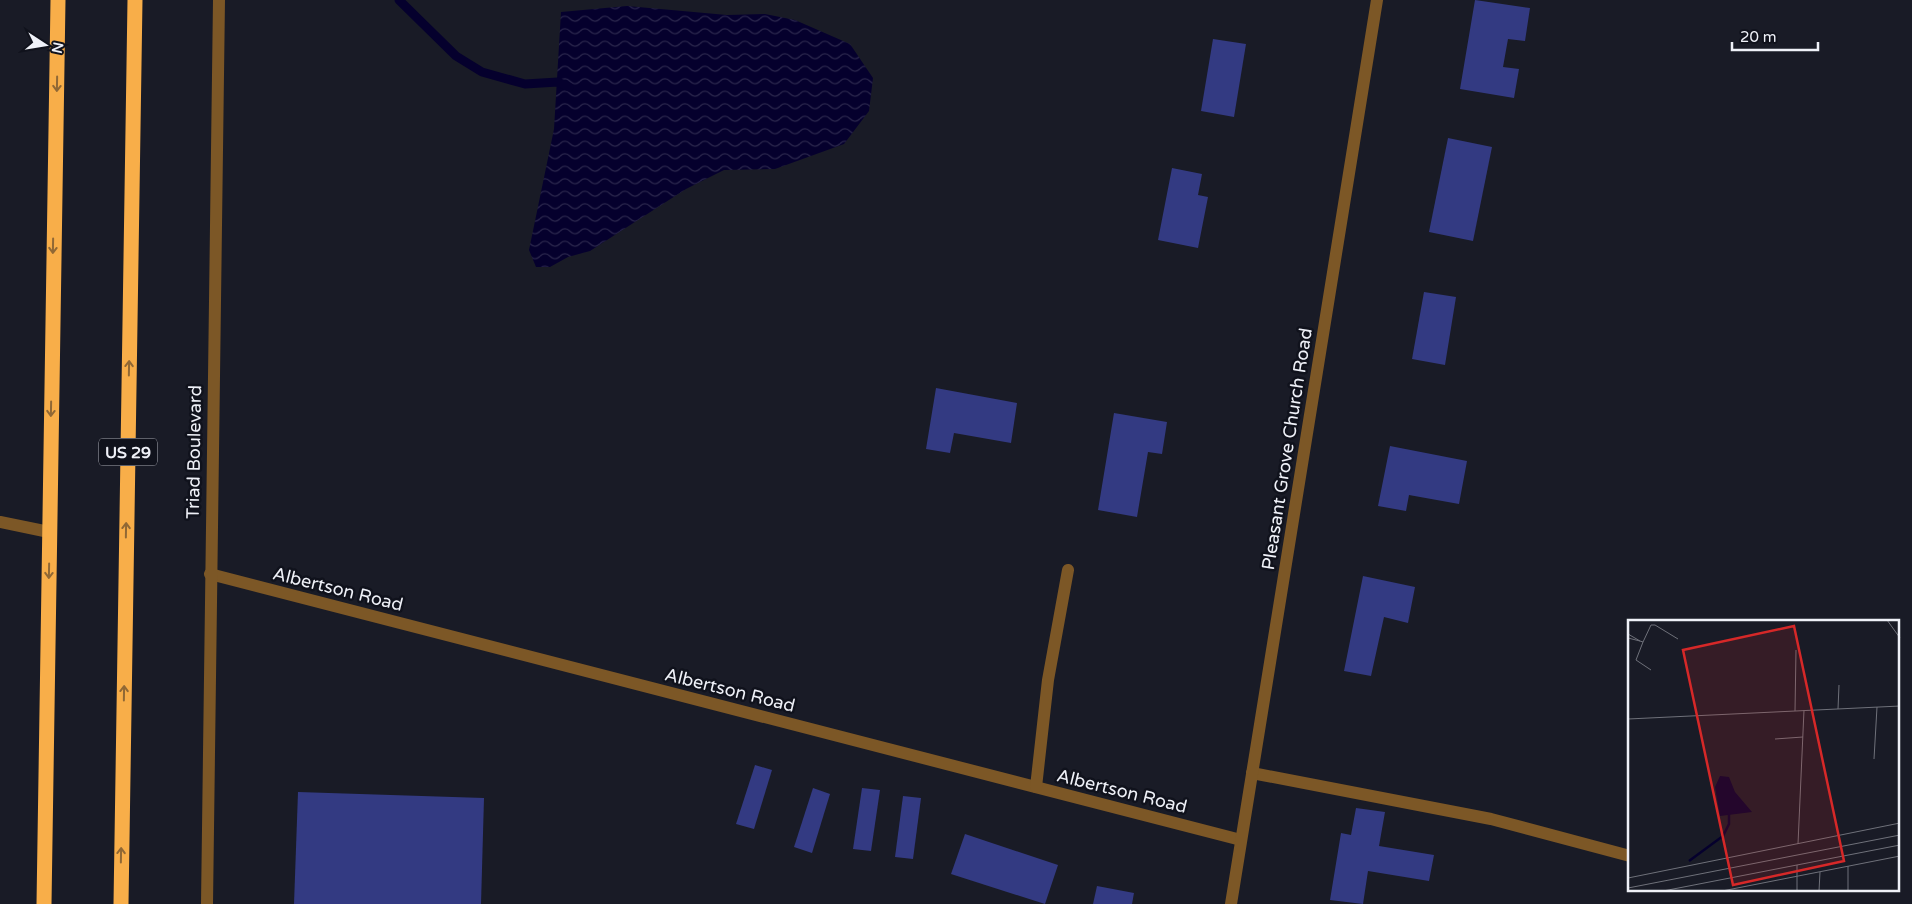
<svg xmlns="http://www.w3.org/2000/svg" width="1912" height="904" font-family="'Varela Round',sans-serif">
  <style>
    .water { fill: url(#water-waves) }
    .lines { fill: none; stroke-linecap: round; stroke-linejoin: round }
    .stream { stroke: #05002d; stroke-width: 9 }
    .building { fill: #333a82 }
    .minor { stroke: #7c5726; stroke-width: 12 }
    .highway { stroke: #f8ae49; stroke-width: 15 }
    .oneway { stroke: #906835 }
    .labels { text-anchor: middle; stroke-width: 5; stroke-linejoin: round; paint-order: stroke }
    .shield { fill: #10121c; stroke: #acaeb6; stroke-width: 1 }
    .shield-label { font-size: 16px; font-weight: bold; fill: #eff1f8 }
    .street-label { font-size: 18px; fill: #eff1f8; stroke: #10121c }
    .inset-river { fill: none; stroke: #05002d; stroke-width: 2.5 }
    .inset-road { fill: none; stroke: #6f717a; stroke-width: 1 }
    .view { fill: #d62828; fill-opacity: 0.15; stroke: #d62828; stroke-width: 2.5 }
    .inset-edge { fill: none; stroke: #eff1f8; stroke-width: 2.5 }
  </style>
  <defs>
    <pattern id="water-waves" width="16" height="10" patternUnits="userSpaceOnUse" patternTransform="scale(1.25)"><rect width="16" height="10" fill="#05002d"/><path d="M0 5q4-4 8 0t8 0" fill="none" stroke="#2a264c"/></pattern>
  </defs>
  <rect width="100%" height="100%" fill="#191b26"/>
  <path class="water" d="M627 6 727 15 765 14 795 20 850 44 873 78 869 111 844 144 775 169 724 170 686 189 590 251 568 257 550 267H536L529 250 554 129 561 12Z"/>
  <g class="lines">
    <path class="stream" d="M399 0 456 56 482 72 525 84 558 82 569 87"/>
  </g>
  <g class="building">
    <path d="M1475 0 1530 8 1525 41 1508 39 1503 67 1519 69 1514 98 1460 89Z"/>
    <path d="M1213 39 1246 44 1234 117 1201 111Z"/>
    <path d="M1448 138 1492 147 1473 241 1429 232Z"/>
    <path d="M1172 168 1202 174 1198 195 1208 197 1198 248 1158 240Z"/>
    <path d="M1424 292 1456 297 1445 365 1412 359Z"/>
    <path d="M936 388 1017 403 1011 443 954 433 950 453 926 449Z"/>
    <path d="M1114 413 1167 422 1162 454 1148 452 1137 517 1098 510Z"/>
    <path d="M1390 446 1467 461 1459 504 1409 495 1406 511 1378 506Z"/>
    <path d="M1363 576 1415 587 1408 623 1384 617 1371 676 1344 671Z"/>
    <path d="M755 765 772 770 754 829 736 824Z"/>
    <path d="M813 788 830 794 812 853 794 847Z"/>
    <path d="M862 788 880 790 871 851 853 849Z"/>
    <path d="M298 792 484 798 481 904H294Z"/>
    <path d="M903 796 921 798 913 859 895 857Z"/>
    <path d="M1356 808 1385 812 1379 846 1434 855 1429 881 1368 871 1363 904 1330 900 1341 833 1351 835Z"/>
    <path d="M965 834 1058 865 1045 904 951 874Z"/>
    <path d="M1097 886 1134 893 1132 904H1093Z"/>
  </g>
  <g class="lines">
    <g class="minor">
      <path d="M0 522 49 532"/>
      <path d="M210 574 1241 840"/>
      <path d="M1252 773 1491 819 1630 856"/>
      <path d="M1036 787 1048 680 1068 570"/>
      <path d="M207 904 219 0"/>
      <path d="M1231 904 1377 0"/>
    </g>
    <g class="highway">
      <path d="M44 904 58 0"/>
      <path d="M121 904 135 0"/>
    </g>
  </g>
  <defs><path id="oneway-shaft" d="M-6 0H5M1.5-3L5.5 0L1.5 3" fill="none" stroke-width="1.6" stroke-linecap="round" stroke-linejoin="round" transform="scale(1.25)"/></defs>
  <g class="oneway">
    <use href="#oneway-shaft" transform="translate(57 84) rotate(91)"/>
    <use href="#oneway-shaft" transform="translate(53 246) rotate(91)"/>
    <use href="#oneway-shaft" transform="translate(129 368) rotate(-89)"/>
    <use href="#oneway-shaft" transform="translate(51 409) rotate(91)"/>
    <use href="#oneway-shaft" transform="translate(126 530) rotate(-89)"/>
    <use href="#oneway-shaft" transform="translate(49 571) rotate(91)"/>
    <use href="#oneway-shaft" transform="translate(124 693) rotate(-89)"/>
    <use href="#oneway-shaft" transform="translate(121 855) rotate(-89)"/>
  </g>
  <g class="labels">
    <rect class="shield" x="99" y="438.5" width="58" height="27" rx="4"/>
    <g class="shield-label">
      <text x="128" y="458">US 29</text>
    </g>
    <g class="street-label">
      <text transform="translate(1287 449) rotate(-81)" y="6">Pleasant Grove Church Road</text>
      <text transform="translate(194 452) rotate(-89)" y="6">Triad Boulevard</text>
      <text transform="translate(338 589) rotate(14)" y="6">Albertson Road</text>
      <text transform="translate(730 690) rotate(14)" y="6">Albertson Road</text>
      <text transform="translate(1122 791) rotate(14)" y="6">Albertson Road</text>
    </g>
  </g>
  <g transform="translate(1628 620)">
    <rect width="271" height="271" fill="#191b26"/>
    <path d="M92 156 101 157 107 172 124 192 92 196 87 167Z" fill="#05002d"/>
    <path class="inset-river" d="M61 241 95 216 101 204V193"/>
    <path class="inset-road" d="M259 0 272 18M0 14 12 21 0 18M12 21 15 22 23 5H27L50 19M15 22 8 40 23 50M210 89 211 65M167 91 168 30M0 99 272 86M147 119 175 117M246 139 249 87M170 224 176 90M0 258 272 203M0 268 272 215M35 271 272 225M94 271 272 236M169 271V245M191 271 192 252M220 271V246"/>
    <path class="view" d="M166 6 216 241 105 265 55 30Z"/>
    <rect width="271" height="271" class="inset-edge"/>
  </g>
  <g transform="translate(45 45) rotate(102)" stroke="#10121c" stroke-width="4" paint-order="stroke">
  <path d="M0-4L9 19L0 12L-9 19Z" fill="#eff1f8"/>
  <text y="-8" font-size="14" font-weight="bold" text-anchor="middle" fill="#eff1f8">N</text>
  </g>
  <path d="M1732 42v8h86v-8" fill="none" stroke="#eff1f8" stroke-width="2.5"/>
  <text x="1740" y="42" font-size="15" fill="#eff1f8" stroke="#10121c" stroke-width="4" paint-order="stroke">20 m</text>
</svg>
